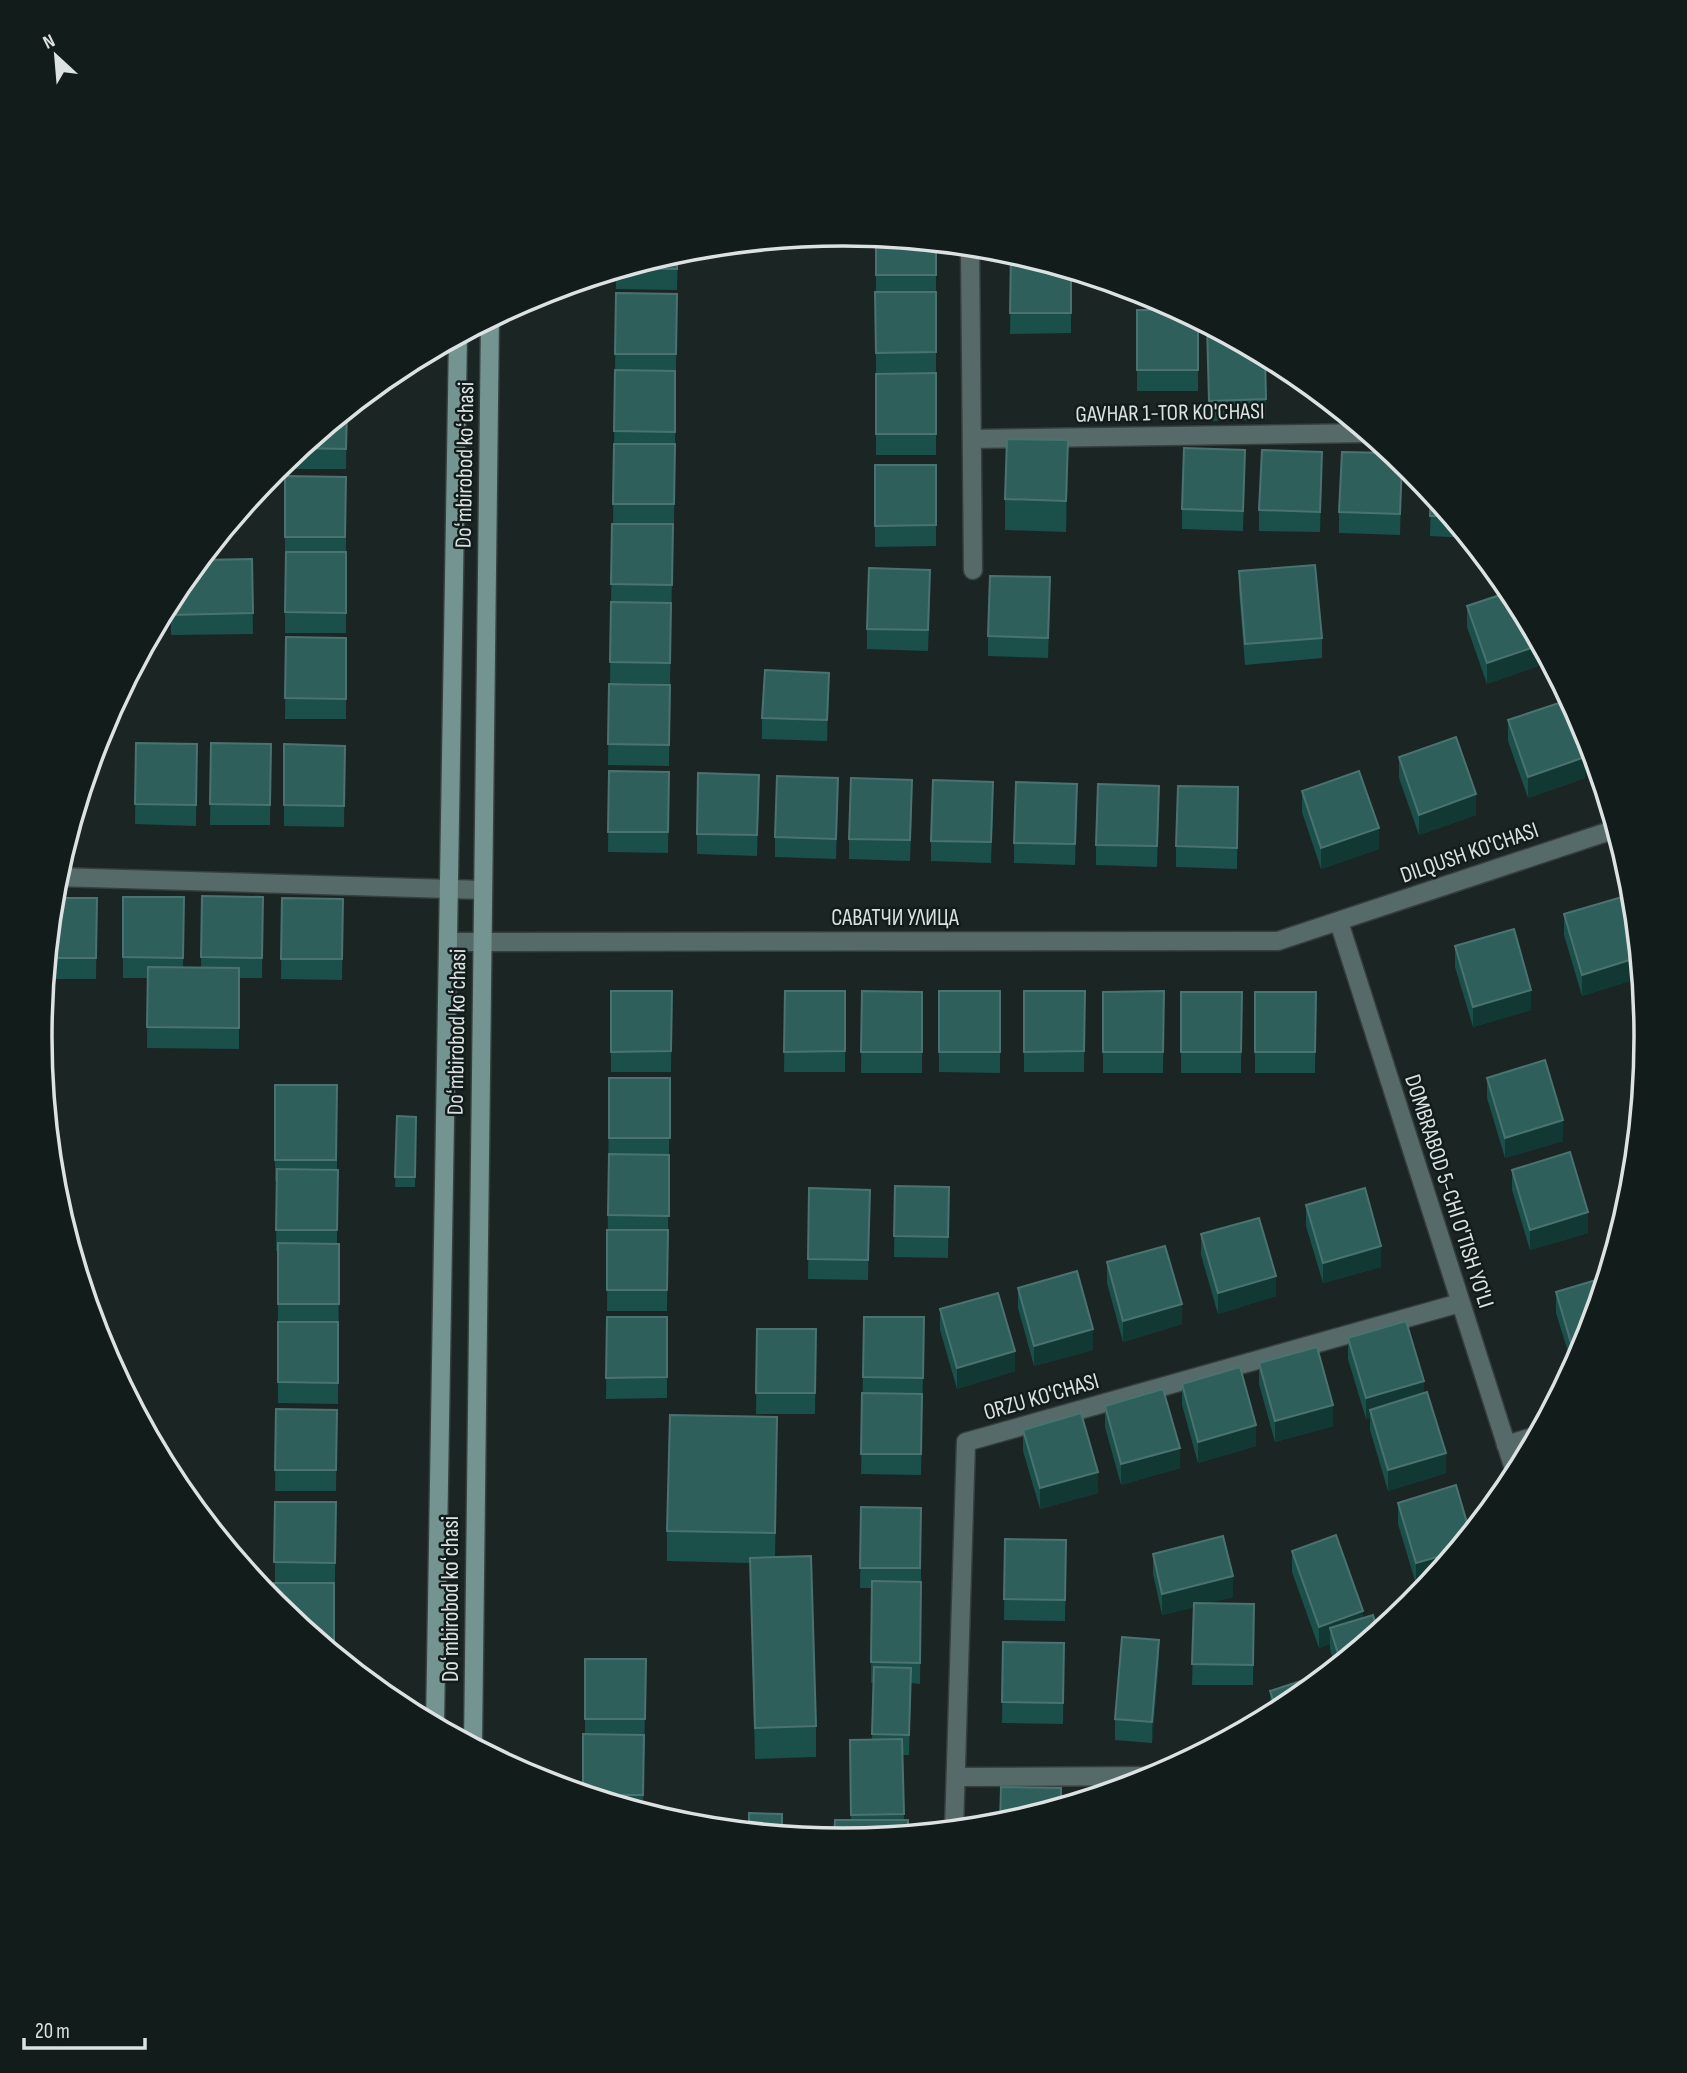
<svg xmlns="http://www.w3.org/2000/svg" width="1687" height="2073" font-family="'Sofia Sans Condensed',sans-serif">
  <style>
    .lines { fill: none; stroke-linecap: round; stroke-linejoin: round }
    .street-casing { stroke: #363f3e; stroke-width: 21 }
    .secondary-casing { stroke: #363f3e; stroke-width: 21 }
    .street { stroke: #566b69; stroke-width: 18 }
    .secondary { stroke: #739490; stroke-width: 18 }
    .wall { fill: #1b4f4a }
    .shaded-wall { fill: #123834 }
    .building { fill: #2f5f5b; stroke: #4a7370; stroke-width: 2 }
    .labels { text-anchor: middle; stroke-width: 5; stroke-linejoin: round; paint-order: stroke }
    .street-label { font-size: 23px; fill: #dce2e1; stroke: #121c1b }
    .rim { fill: none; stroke: #dce2e1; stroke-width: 3.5 }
  </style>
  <rect width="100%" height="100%" fill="#1b2524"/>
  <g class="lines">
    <defs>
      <g id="street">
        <path d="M970 246 973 570"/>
        <path d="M972 439 1368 433"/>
        <path d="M57 877 482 890"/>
        <path d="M1339 922 1516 1475"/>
        <path d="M449 942 1278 941 1616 829"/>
        <path d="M1506 1445 1536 1436"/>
        <path d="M956 1777 1156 1776"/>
        <path d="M954 1829 966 1442 1460 1303"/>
      </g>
      <g id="secondary">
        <path d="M435 1725 458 336"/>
        <path d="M473 1745 490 319"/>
      </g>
    </defs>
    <use href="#street" class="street-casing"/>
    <use href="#secondary" class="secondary-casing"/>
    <use href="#street" class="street"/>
    <use href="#secondary" class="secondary"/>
  </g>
  <g class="wall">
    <path d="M876 236 936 242V373L876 374Z"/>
    <path d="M678 251 677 290 616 289V270Z"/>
    <path d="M1011 253 1071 270V333L1010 334Z"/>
    <path d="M616 293 677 294 674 525H673L670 684 610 683 612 524H613Z"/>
    <path d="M1137 310 1198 319V391H1137Z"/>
    <path d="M1207 324 1265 355 1266 420 1209 421Z"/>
    <path d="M936 373V455H876V374Z"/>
    <path d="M347 410 346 469H286V460Z"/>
    <path d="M1402 461 1400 535 1339 533V512Z"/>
    <path d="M875 465H936V546L875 547Z"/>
    <path d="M1245 470 1243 531 1182 529V509Z"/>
    <path d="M1068 471 1066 532 1005 530V499Z"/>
    <path d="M1322 472 1320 532 1259 531V510Z"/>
    <path d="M285 476 346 477V633H285Z"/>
    <path d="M1431 492 1468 538 1430 536Z"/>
    <path d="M252 559 253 634 171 635V600Z"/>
    <path d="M1239 571 1322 638V658L1245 665 1239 591Z"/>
    <path d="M930 591 928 651 867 649V629Z"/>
    <path d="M1050 597 1048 658 988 656V636Z"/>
    <path d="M1467 606 1544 652V664L1487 684 1467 627Z"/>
    <path d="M286 637 346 638V719H285Z"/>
    <path d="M609 684 670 685 669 766 608 765Z"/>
    <path d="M829 693 827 741 762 739V718Z"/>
    <path d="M1508 720 1585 778 1528 798 1508 741Z"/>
    <path d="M136 743 197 744 196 826 135 824Z"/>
    <path d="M211 743 271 744 270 825H210Z"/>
    <path d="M284 744 345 746 344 827 284 826Z"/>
    <path d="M1399 757 1476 815 1419 835 1399 778Z"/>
    <path d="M609 771 669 772 668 853 608 852Z"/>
    <path d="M1238 787 1237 869 1176 867V846Z"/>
    <path d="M1302 791 1379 849 1321 869 1302 812Z"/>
    <path d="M82 794 81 822H73Z"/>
    <path d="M759 796 757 856 697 854V834Z"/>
    <path d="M838 798 836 859 775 857V837Z"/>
    <path d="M912 801 910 861 849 859V839Z"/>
    <path d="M993 803 991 863 931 861V841Z"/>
    <path d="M1077 804 1075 865 1014 863V843Z"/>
    <path d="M1159 806 1157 867 1096 865V845Z"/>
    <path d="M202 896 263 897 262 978H239V1049L147 1048 148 978H123V897H184L183 968H201Z"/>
    <path d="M54 898H97L96 979H46Z"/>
    <path d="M282 898 343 899 342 980 281 979Z"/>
    <path d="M1564 914 1639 963V978L1582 996 1564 935Z"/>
    <path d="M1455 946 1531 1010 1473 1027 1455 967Z"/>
    <path d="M611 991H672L671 1072H611Z"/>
    <path d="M785 991H845V1072H784Z"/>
    <path d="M862 991 922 992V1073H861Z"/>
    <path d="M939 991H1000V1073L939 1072Z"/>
    <path d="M1024 991H1085L1084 1072H1024Z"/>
    <path d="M1164 991 1163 1073H1103V992Z"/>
    <path d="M1181 992H1242L1241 1073H1181Z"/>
    <path d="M1255 992H1316L1315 1073H1255Z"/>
    <path d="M609 1078H670L667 1311H607Z"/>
    <path d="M1487 1078 1563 1141 1505 1158 1487 1098Z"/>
    <path d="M275 1085H337V1244H339L338 1404 278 1403V1251H276L277 1181H275Z"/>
    <path d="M397 1116 416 1117 415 1187H395Z"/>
    <path d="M1512 1170 1588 1233 1530 1250 1512 1190Z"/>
    <path d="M895 1186 949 1187 948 1258 894 1257Z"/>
    <path d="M809 1188 870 1190 868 1280 808 1279Z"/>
    <path d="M1306 1205 1381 1267 1323 1283 1306 1226Z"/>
    <path d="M1201 1234 1276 1296 1218 1314 1201 1255Z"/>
    <path d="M1107 1262 1182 1324 1123 1342 1107 1283Z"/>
    <path d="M1018 1288 1093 1350 1034 1366 1018 1308Z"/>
    <path d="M1556 1292 1585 1344 1573 1368 1556 1313Z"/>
    <path d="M940 1309 1015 1371 957 1389 940 1330Z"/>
    <path d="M607 1317H667V1398L606 1399Z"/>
    <path d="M864 1317H924L921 1475 861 1474Z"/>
    <path d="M757 1329H816L815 1414H756Z"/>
    <path d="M1348 1338 1424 1393 1446 1473 1388 1491 1370 1430V1418L1366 1419 1348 1359Z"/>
    <path d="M1259 1363 1333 1426 1275 1442 1259 1384Z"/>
    <path d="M1182 1384 1256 1446 1198 1463 1182 1405Z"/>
    <path d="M1105 1406 1180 1468 1121 1485 1105 1427Z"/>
    <path d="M276 1409 337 1410 336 1491H275Z"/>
    <path d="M1023 1430 1098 1493 1040 1509 1023 1451Z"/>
    <path d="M777 1448 775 1557 816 1726V1757L755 1759 750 1563 667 1561V1531Z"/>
    <path d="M1456 1485 1416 1584 1398 1524V1503Z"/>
    <path d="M275 1502H336L334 1652 275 1604Z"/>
    <path d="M861 1507 921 1508V1603L920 1684 911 1683 909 1755H902L904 1820H851L850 1740H872L873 1683H871L872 1588H860Z"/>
    <path d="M1005 1539 1066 1560 1065 1621 1004 1620Z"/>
    <path d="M1292 1551 1378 1632 1335 1667 1330 1649V1644L1319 1648 1292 1572Z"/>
    <path d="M1153 1554 1233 1597 1208 1603 1254 1604 1253 1685H1192L1194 1607 1162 1615 1153 1574Z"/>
    <path d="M1003 1642 1064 1643 1063 1724 1002 1723Z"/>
    <path d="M585 1659H646L643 1811 583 1793 585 1734Z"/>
    <path d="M1159 1661 1152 1743 1115 1740V1719Z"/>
    <path d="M1270 1691 1289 1705 1271 1714Z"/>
  </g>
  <g class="shaded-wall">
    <path d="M1068 440V471L1066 532V501Z"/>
    <path d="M1322 452V472L1320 532V512Z"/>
    <path d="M1540 645 1544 652V664L1487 684V663Z"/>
    <path d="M829 673V693L827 741V720Z"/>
    <path d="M1585 757V778L1528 798V777Z"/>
    <path d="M759 775V796L757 856V835Z"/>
    <path d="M1077 784V804L1075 865V844Z"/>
    <path d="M1159 786V806L1157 867V846Z"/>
    <path d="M1476 794V815L1419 835V815Z"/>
    <path d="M1379 828V849L1321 869V848Z"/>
    <path d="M1639 957V978L1582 996V975Z"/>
    <path d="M1531 990V1010L1473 1027V1007Z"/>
    <path d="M1563 1120V1141L1505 1158V1138Z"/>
    <path d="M1588 1212V1233L1530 1250V1230Z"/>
    <path d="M1381 1246V1267L1323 1283V1263Z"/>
    <path d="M1276 1276V1296L1218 1314V1293Z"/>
    <path d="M1182 1304V1324L1123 1342V1321Z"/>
    <path d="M1093 1329V1350L1034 1366V1346Z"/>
    <path d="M1582 1350 1574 1365V1353Z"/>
    <path d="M1015 1351V1371L957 1389V1368Z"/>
    <path d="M1424 1381V1402L1370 1410V1418L1366 1419V1398Z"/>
    <path d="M1333 1405V1426L1275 1442V1421Z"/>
    <path d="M777 1417V1448L775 1563V1533Z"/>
    <path d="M1256 1425V1446L1198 1463V1442Z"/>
    <path d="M1180 1448V1468L1121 1485V1464Z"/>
    <path d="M1446 1453V1473L1388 1491V1470Z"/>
    <path d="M1098 1472V1493L1040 1509V1488Z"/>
    <path d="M1455 1552 1432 1579 1416 1584V1563Z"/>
    <path d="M1233 1576V1597L1162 1615V1594Z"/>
    <path d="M1363 1611V1632L1330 1628V1644L1319 1648V1627Z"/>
    <path d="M1159 1640V1661L1152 1743V1722Z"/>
  </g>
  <g class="building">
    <path d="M876 236 936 242V275H876Z"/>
    <path d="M677 252V269L622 268Z"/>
    <path d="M1011 253H1015L1071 270V313H1010Z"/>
    <path d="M875 292H936V352L876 353Z"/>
    <path d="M616 293 677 294 676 354H615Z"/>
    <path d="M1137 310H1179L1198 319V370H1137Z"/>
    <path d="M1207 325 1265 355 1266 399 1209 401Z"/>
    <path d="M615 370 675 371V432L614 431Z"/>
    <path d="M936 373V434H876V374Z"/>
    <path d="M347 410 346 449 300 448Z"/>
    <path d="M1007 439 1068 440 1066 501 1005 499Z"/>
    <path d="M614 444H675L674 504H613Z"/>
    <path d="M1184 448 1245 450 1243 511 1182 509Z"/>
    <path d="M1262 450 1322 452 1320 512 1259 510Z"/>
    <path d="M1342 452 1392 453 1402 461 1400 514 1339 512Z"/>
    <path d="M875 465H936V525L875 526Z"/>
    <path d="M285 476 346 477 345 537H285Z"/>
    <path d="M1431 492 1451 516H1430Z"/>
    <path d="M612 524H673L672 585 611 584Z"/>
    <path d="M286 552H346V613L285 612Z"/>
    <path d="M252 559 253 613 171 615V599L176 590 200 560Z"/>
    <path d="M1315 565 1322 638 1245 644 1239 571Z"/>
    <path d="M869 568 930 570 928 630 867 629Z"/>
    <path d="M990 576 1050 577 1048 638 988 636Z"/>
    <path d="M1512 591 1540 645 1487 663 1467 606Z"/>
    <path d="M611 602 671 603 670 663 610 662Z"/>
    <path d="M286 637 346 638V699L285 698Z"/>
    <path d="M765 670 829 673 827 720 762 718Z"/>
    <path d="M609 684 670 685 669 745 608 744Z"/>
    <path d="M1565 701 1585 757 1528 777 1508 720Z"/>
    <path d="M1456 737 1476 794 1419 815 1399 757Z"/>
    <path d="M136 743 197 744 196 805 135 804Z"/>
    <path d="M211 743 271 744 270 805 210 804Z"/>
    <path d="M284 744 345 746 344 806 284 805Z"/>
    <path d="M609 771 669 772 668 832H608Z"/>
    <path d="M1359 771 1379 828 1321 848 1302 791Z"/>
    <path d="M698 773 759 775 757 835 697 834Z"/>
    <path d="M777 776 838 778 836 839 775 837Z"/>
    <path d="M851 778 912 780 910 840 849 839Z"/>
    <path d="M933 780 993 782 991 842 931 841Z"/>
    <path d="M1016 782 1077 784 1075 844 1014 843Z"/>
    <path d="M1098 784 1159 786 1157 846 1096 845Z"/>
    <path d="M1178 786 1238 787 1237 848 1176 846Z"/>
    <path d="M202 896 263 897 262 958 201 957Z"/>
    <path d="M123 897H184L183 958 123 957Z"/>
    <path d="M1622 897 1639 957 1582 975 1564 914Z"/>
    <path d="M54 898H97L96 958H48Z"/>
    <path d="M282 898 343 899 342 959H281Z"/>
    <path d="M1514 929 1531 990 1473 1007 1455 946Z"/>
    <path d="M148 967 239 968V1028L147 1027Z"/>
    <path d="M611 991H672L671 1051 611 1052Z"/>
    <path d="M785 991H845V1051L784 1052Z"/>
    <path d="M862 991 922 992V1052H861Z"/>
    <rect x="939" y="991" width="61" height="61"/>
    <path d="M1024 991H1085L1084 1051 1024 1052Z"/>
    <path d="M1164 991 1163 1052H1103V992Z"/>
    <path d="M1181 992H1242L1241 1052H1181Z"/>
    <path d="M1255 992H1316L1315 1052H1255Z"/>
    <path d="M1545 1060 1563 1120 1505 1138 1487 1078Z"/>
    <rect x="609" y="1078" width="61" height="60"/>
    <path d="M275 1085H337L336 1160H275Z"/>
    <path d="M397 1116 416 1117 415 1177H395Z"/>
    <path d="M1570 1152 1588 1212 1530 1230 1512 1170Z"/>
    <path d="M609 1154 669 1155V1216L608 1215Z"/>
    <path d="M277 1169 338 1170 337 1230H276Z"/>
    <path d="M895 1186 949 1187 948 1237 894 1236Z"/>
    <path d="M809 1188 870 1190 868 1260 808 1259Z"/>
    <path d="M1365 1188 1381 1246 1323 1263 1306 1205Z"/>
    <path d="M1259 1218 1276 1276 1218 1293 1201 1234Z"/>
    <path d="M607 1230H668L667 1290H607Z"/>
    <path d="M278 1243 339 1244V1304H278Z"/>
    <path d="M1165 1246 1182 1304 1123 1321 1107 1262Z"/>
    <path d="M1077 1271 1093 1329 1034 1346 1018 1288Z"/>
    <path d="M1606 1277 1585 1344 1582 1350 1574 1353 1556 1292Z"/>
    <path d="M998 1293 1015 1351 957 1368 940 1309Z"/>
    <path d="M607 1317H667V1377L606 1378Z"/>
    <path d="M864 1317H924L923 1378 863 1377Z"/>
    <path d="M1406 1321 1424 1381 1366 1398 1348 1338Z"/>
    <path d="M278 1322H338V1383L278 1382Z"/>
    <path d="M757 1329H816L815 1393H756Z"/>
    <path d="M1317 1347 1333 1405 1275 1421 1259 1363Z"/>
    <path d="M1240 1367 1256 1425 1198 1442 1182 1384Z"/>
    <path d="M1163 1389 1180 1448 1121 1464 1105 1406Z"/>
    <path d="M1427 1392 1446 1453 1388 1470 1370 1410Z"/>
    <path d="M862 1393 922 1394 921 1454H861Z"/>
    <path d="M276 1409 337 1410 336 1470H275Z"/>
    <path d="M1081 1413 1098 1472 1040 1488 1023 1430Z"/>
    <path d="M670 1415 777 1417 775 1533 667 1531Z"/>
    <path d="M1456 1485 1470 1533 1455 1552 1416 1563 1398 1503Z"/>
    <path d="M275 1502H336L335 1563 274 1562Z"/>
    <path d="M861 1507 921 1508 920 1568H860Z"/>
    <path d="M1336 1535 1363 1611 1319 1627 1292 1551Z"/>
    <path d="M1223 1536 1233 1576 1162 1594 1153 1554Z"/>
    <path d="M1005 1539 1066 1540 1065 1600 1004 1599Z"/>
    <path d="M811 1556 816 1726 755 1728 750 1558Z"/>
    <path d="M872 1581 921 1582 920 1663 871 1662Z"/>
    <path d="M274 1583H334V1644H323L275 1604 273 1602Z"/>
    <path d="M1194 1603 1254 1604 1253 1665 1192 1664Z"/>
    <path d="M1373 1615 1378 1632 1341 1663 1330 1628Z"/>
    <path d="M1122 1637 1159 1640 1152 1722 1115 1719Z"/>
    <path d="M1003 1642 1064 1643 1063 1703 1002 1702Z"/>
    <path d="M585 1659H646L645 1719H585Z"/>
    <path d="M874 1667 911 1668 909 1735 872 1734Z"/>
    <path d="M1328 1672 1289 1705 1277 1711 1270 1691Z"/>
    <path d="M583 1734 644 1735 643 1795H590L583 1793Z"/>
    <path d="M902 1739 904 1814 851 1815 850 1740Z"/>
    <path d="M1001 1787 1061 1788V1806L1000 1824Z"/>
    <path d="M1107 1787H1123L1107 1792Z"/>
    <path d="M749 1813 782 1814V1834L749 1830Z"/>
    <path d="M835 1820H908V1833L843 1840 834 1839Z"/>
    <path d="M686 1824 745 1825V1830Z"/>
  </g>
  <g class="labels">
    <g class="street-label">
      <text transform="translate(1170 412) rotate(-1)" y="8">GAVHAR 1-TOR KO'CHASI</text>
      <text transform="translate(464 465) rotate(-89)" y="8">Doʻmbirobod koʻchasi</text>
      <text transform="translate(1469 852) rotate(-19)" y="8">DILQUSH KO'CHASI</text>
      <text x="895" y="925">САВАТЧИ УЛИЦА</text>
      <text transform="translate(456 1032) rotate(-89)" y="8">Doʻmbirobod koʻchasi</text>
      <text transform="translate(1450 1191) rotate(72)" y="8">DOMBRABOD 5-CHI O'TISH YO'LI</text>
      <text transform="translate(1041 1396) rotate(-16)" y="8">ORZU KO'CHASI</text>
      <text transform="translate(450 1599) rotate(-90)" y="8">Doʻmbirobod koʻchasi</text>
    </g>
  </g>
  <path d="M0 0H1687V2073H0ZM52 1037a791 791 0 1 1 1582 0a791 791 0 1 1-1582 0Z" fill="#121c1b" fill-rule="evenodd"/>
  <path class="rim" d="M52 1037a791 791 0 1 1 1582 0a791 791 0 1 1-1582 0Z"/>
  <g transform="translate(56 56) rotate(334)" stroke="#121c1b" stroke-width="5" paint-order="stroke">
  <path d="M0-5L12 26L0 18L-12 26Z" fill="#dce2e1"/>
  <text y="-10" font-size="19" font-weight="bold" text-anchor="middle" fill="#dce2e1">N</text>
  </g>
  <path d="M24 2038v10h121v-10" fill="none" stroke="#dce2e1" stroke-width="3.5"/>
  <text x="35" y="2038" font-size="21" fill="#dce2e1" stroke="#121c1b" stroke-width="5" paint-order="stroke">20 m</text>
</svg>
